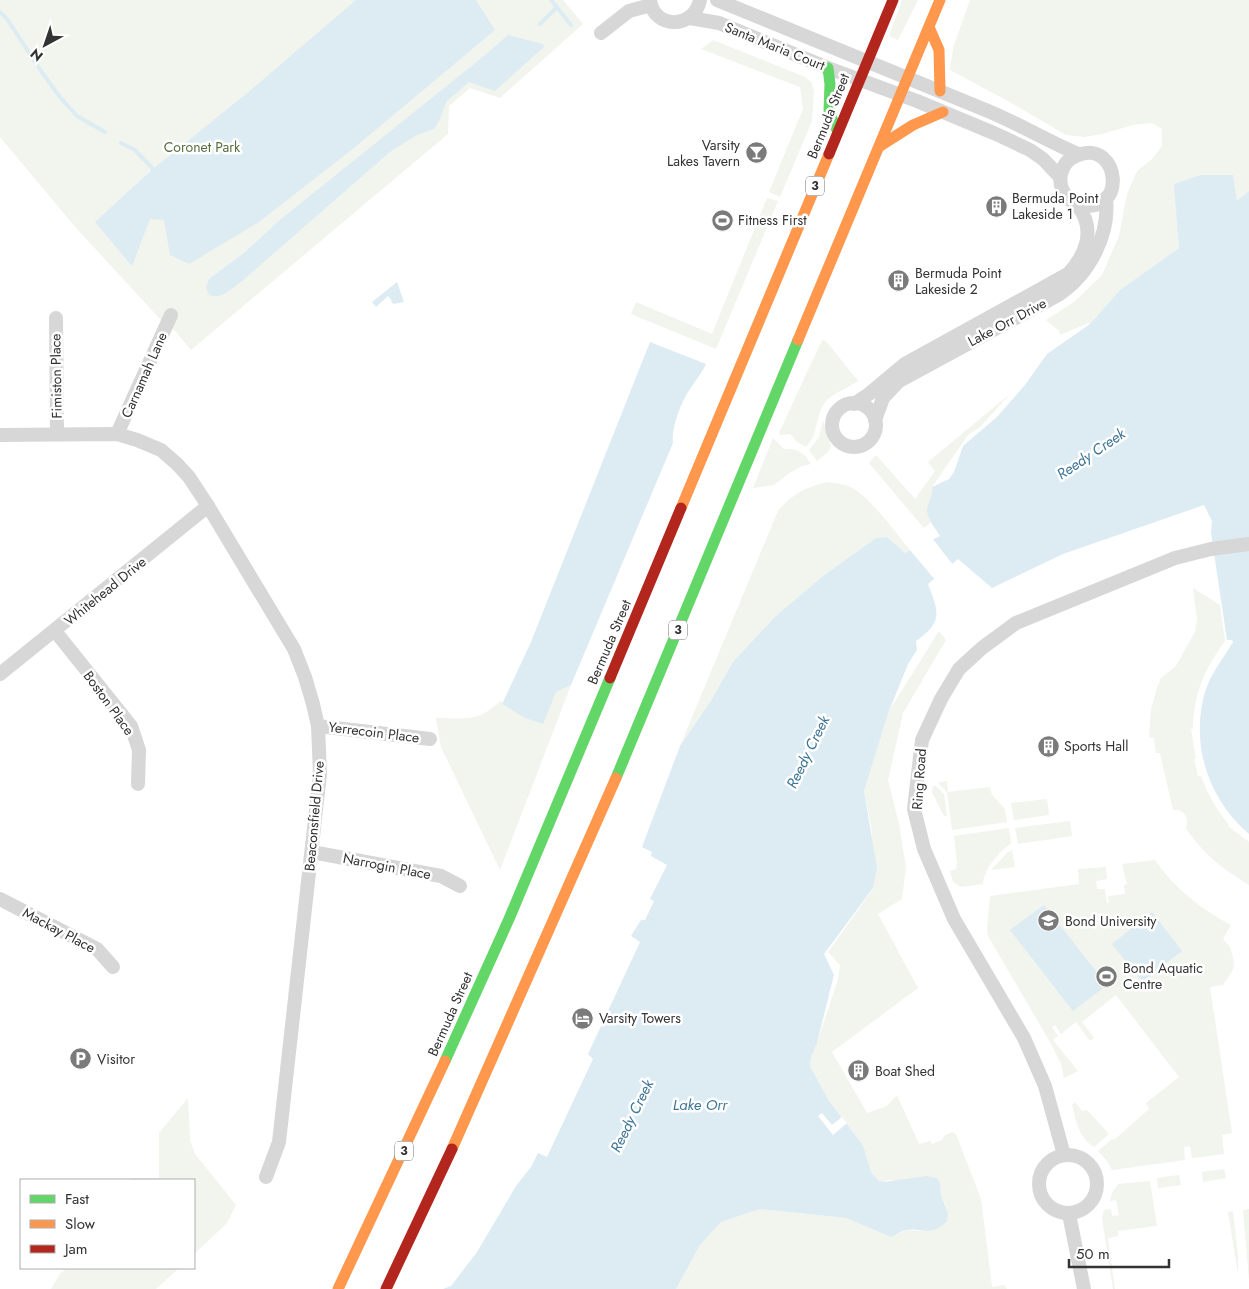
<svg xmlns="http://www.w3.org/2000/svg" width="1249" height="1289" font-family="Jost,sans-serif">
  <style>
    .green { fill: #f1f5ed }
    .water { fill: #ddebf3 }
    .pier { fill: #fff }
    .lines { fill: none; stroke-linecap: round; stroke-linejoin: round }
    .stream { stroke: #ddebf3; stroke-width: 4 }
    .street { stroke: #d7d7d7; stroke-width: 14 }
    .fast { stroke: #63d668; stroke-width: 11 }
    .slow { stroke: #ff974d; stroke-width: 11 }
    .jam { stroke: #b3261e; stroke-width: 11 }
    .labels { text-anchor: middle; stroke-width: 5; stroke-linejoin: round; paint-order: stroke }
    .shield { fill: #fff; stroke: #707070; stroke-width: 1 }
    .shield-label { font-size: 12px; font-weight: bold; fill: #333 }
    .street-label { font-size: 14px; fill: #333; stroke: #fff }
    .poi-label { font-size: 14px; fill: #333; stroke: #fff; text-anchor: start }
    .park-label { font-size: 14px; fill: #56703f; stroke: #fff }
    .water-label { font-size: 15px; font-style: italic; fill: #3f7597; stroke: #fff }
  </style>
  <rect width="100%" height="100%" fill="#fff"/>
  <g class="green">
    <path d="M0 0H563L583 24 500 98 470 88 449 106 448 134 191 350 176 332 160 319 77 229 0 137Z"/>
    <path d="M902 0H918L898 40 889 36Z"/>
    <path d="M970 0H1249V191L1237 202 1233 175 1179 248 1120 290 1090 324 1088 323 1060 335 1059 331 1046 320 1074 302 1102 275 1119 236 1127 194 1137 171 1153 158 1162 146V129L1152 123 1133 125 1102 134 1084 137 1066 135 1008 101 950 70 953 48Z"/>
    <path d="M713 40 805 77 811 82 814 91 812 121 780 197 769 192 803 109 800 87 701 49Z"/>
    <path d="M767 198 778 201 716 349 631 314 636 302 712 334Z"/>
    <path d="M822 340 826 341 858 381C848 388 835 392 827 400 814 414 820 433 806 447L797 442 790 434 781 435 779 433Z"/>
    <path d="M1010 394 979 428 968 435 932 487 933 493 927 510 931 522 924 528 869 463 876 455 915 499 935 471 928 462Z"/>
    <path d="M823 421 831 447 827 453 817 461 809 450 819 437Z"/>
    <path d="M773 438 784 449C798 449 804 452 811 464L802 466 788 474 774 485 753 488Z"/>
    <path d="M827 482C835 483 843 484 850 487 869 495 897 535 911 551L905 554 887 537 876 538 823 576 733 662 710 702 680 746 778 511C792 494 806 487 827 482Z"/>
    <path d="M1193 588 1220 605 1225 641C1205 668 1193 695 1193 729H1191L1196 759H1194L1198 776H1201C1208 795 1216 809 1229 825L1228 826 1249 842V885C1225 871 1201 852 1186 828 1190 818 1184 809 1173 810L1160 753H1156L1154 738 1149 737 1151 710 1158 684 1159 685 1160 679 1176 666 1195 632 1197 619Z"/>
    <path d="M939 631 946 640 903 713 888 780 899 824 906 867 902 899 878 914 918 988 832 1052 867 1113 887 1106 897 1095 919 1144 930 1141 932 1144 942 1140 944 1136 952 1132 956 1134 981 1199 992 1287 1004 1285 1007 1289H676L700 1245 721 1222 760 1209 846 1218 891 1237 907 1230 922 1231 946 1206 941 1195 940 1183 888 1180 883 1182 878 1180 871 1172 863 1145 829 1101 810 1066 811 1057 817 1043 838 979 840 965 828 952 873 889 872 831 864 791 889 711Z"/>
    <path d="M571 685 500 870 441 747 436 718C464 718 478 723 500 701L525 718 556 692Z"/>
    <path d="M947 781 948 792 990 787 992 795 1005 809 1007 822 952 830 947 792 939 784V782Z"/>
    <path d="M933 786H936L944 794 947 816H944L932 792Z"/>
    <path d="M1047 799 1049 815 1014 820 1011 803Z"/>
    <path d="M1070 821 1072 836 1018 844 1015 828Z"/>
    <path d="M1009 828 1011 843C999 853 984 867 983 884L961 887 953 882 950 871 956 869 957 864 954 836Z"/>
    <path d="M1012 850 1015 867 991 870 1008 852Z"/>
    <path d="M1155 860C1174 888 1201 909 1231 925L1223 939 1230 947 1234 962 1233 970 1223 985 1210 987 1232 1133 1222 1135 1224 1154 1192 1158 1190 1146 1184 1147 1185 1160 1112 1170 1107 1161 1098 1151 1112 1139 1114 1140 1149 1109 1146 1103 1179 1077 1116 995 1082 1022 1094 1038 1090 1041 1076 1022 1061 1034 1055 1025 1052 1027 1058 1036 1053 1040 1078 1071 1064 1078 1061 1064 1050 1042 988 936 987 930 990 896 1079 884 1078 869 1106 867 1107 879 1096 881 1097 889H1105L1107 903H1109L1108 896 1125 894 1124 885 1127 884 1122 864Z"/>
    <path d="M188 1098 190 1140 195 1154 236 1205 227 1223 194 1254V1180H133L131 1178H159V1133Z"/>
    <path d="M1075 1102 1082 1111 1087 1110 1109 1134 1094 1147C1079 1138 1076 1121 1072 1105Z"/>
    <path d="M1224 1169 1226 1178 1203 1182 1202 1172Z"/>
    <path d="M1179 1175 1181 1185 1158 1188 1157 1178Z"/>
    <path d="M1150 1181 1157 1226 1118 1231V1236L1108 1238 1115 1289H1113L1102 1218 1104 1210 1111 1209 1112 1216 1119 1215 1116 1200 1110 1201 1113 1191 1118 1184Z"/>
    <path d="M1249 1209V1280L1243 1210Z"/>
    <path d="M1233 1211 1238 1256V1274L1228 1212Z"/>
    <path d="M67 1268H179L156 1289H51L60 1274Z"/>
  </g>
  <g class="water">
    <path d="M356 0H476L495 30 354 148 259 222 189 264 170 255 164 220 150 219 132 266 95 222 153 169 246 94Z"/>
    <path d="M508 35 543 44 544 47 495 91 469 82 446 102 440 119 434 129 417 135 390 152 242 281C232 288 222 300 209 295L206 287 209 279 244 253 281 219 484 56Z"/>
    <path d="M1201 175H1233L1237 201 1249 191V834C1208 799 1190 744 1205 692 1211 673 1223 659 1233 642L1232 640H1227L1211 533 1212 521 1204 505 1063 554 992 588 958 559 928 584C939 613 943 622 916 641L917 650 908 664 889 711 864 791 877 868 873 888 824 954 834 975 817 1043 811 1057 810 1066 829 1101 863 1145 871 1172 878 1180 883 1182 927 1176 937 1178 940 1183 941 1195 948 1213 947 1221C931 1238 922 1227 906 1230 901 1231 896 1235 891 1237L846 1218 760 1209 721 1222 700 1245 676 1289H443L451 1286 477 1252 516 1186 531 1167 538 1153 547 1157 593 1059 588 1054 640 942 631 936 641 920H645L654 901 650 899 667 865 651 856 652 852 642 847 680 746 710 702 733 662 775 617 823 576 876 538 887 537 905 553 940 536C935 528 928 520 927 511 927 502 934 496 932 487L949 479 954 472 963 446 997 417 1025 385 1047 354 1090 324 1120 290 1179 248 1174 184Z"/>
    <path d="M397 282 404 302 394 304 391 302 392 301 388 296 376 307 372 302Z"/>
    <path d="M650 342 706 364C701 375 693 383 687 394 680 405 671 430 673 443L571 685 556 692 543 724 525 718 502 704 531 642Z"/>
    <path d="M1044 905 1107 985 1073 1011 1010 930Z"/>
    <path d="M1152 912 1182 951 1142 982 1112 944Z"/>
  </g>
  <g class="pier">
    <path d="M932 538 954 566 936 581 909 549Z"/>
    <path d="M822 1113 832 1125 842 1117 847 1123 833 1135 818 1116Z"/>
  </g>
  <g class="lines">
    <g class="stream">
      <path d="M551 0 571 25"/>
      <path d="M0 12 7 19 41 71 59 96 77 116 105 132"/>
      <path d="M540 24 557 7"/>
      <path d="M121 143 135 150 153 169"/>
    </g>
    <g class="street">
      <path d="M650 0C654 30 694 29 700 0"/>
      <path d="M717 0 988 111C1019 124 1048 141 1078 154"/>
      <path d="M690 18 719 23 828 68 917 101 996 134 1030 150 1043 159 1060 177"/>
      <path d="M601 33 629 11 651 5"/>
      <path d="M56 318 57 434"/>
      <circle cx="854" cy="425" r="22"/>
      <path d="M854 404 869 394 905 364 1068 274C1086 255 1096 230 1078 206 1075 203 1071 201 1069 199 1062 192 1059 183 1061 174 1063 165 1069 158 1078 155 1120 139 1129 218 1077 204"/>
      <path d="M875 420 883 398 899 381 1058 295C1089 275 1110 235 1106 198"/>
      <path d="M117 434 171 315"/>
      <path d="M0 435 117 434 137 440 161 450 177 464 189 477 208 506 294 649 305 677 313 704 318 726 320 774 279 1142 266 1177"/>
      <path d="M55 631 131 726 139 750 138 784"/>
      <path d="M0 674 208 506"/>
      <path d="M318 726 430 739"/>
      <path d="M312 852 441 876 460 886"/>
      <path d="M0 899 97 949 113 967"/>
      <circle cx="1068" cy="1184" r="29"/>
      <path d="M1064 1155 1045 1086 1024 1038 954 919 924 849 914 809 922 740 941 699 959 669 982 648 1016 623 1175 558 1211 549 1249 544"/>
      <path d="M1069 1214 1084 1289"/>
    </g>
    <g class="fast">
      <path d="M828 68 830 84 829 112 838 132"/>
      <path d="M616 778 798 340"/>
      <path d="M445 1061 509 919 610 678"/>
    </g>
    <g class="slow">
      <path d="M929 27 939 50 940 91"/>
      <path d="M880 146 913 125 943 112"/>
      <path d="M798 340 940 0"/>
      <path d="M681 508 829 154"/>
      <path d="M452 1149 616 778"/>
      <path d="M338 1289 445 1061"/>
    </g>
    <g class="jam">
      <path d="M829 154 893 0"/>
      <path d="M610 678 681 508"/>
      <path d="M386 1289 452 1149"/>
    </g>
  </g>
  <defs>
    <symbol id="bar-disc" viewBox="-11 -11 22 22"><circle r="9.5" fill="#7a7a7a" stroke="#fff"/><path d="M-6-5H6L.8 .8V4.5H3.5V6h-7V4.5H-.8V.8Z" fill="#fff"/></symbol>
    <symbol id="building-disc" viewBox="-11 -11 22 22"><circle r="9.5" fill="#7a7a7a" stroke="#fff"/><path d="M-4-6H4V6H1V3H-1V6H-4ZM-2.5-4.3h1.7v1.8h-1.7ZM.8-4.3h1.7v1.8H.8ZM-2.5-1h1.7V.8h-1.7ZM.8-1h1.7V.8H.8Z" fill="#fff"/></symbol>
    <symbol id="stadium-disc" viewBox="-11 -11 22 22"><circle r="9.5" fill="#7a7a7a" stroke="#fff"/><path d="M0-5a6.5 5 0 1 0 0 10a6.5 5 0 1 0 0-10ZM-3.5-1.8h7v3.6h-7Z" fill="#fff"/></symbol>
    <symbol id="university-disc" viewBox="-11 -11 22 22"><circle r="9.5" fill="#7a7a7a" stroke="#fff"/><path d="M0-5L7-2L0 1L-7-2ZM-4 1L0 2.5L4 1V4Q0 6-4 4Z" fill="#fff"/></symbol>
    <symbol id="hotel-disc" viewBox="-11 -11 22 22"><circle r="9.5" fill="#7a7a7a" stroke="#fff"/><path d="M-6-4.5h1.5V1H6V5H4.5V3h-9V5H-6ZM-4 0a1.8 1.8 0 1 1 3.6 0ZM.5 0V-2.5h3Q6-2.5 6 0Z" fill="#fff"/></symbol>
    <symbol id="parking-disc" viewBox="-11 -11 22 22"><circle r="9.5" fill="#7a7a7a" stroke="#fff"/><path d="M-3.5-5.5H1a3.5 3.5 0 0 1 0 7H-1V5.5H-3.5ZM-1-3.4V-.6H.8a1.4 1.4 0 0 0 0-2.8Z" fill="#fff"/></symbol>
  </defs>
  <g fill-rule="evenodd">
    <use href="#bar-disc" x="744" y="140" width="25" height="25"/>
    <use href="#building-disc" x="984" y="194" width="25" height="25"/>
    <use href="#stadium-disc" x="710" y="208" width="25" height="25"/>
    <use href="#building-disc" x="886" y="268" width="25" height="25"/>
    <use href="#building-disc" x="1036" y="734" width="25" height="25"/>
    <use href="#university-disc" x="1036" y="908" width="25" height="25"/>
    <use href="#stadium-disc" x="1094" y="964" width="25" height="25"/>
    <use href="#hotel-disc" x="570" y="1006" width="25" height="25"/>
    <use href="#parking-disc" x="68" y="1046" width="25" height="25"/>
    <use href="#building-disc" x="846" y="1058" width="25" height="25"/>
  </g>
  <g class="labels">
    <g class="shield">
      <rect x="806" y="176.5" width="18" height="19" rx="4"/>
      <rect x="669" y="620.5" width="18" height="19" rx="4"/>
      <rect x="395" y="1141.5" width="18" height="19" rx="4"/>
    </g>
    <g class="shield-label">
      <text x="815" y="190">3</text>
      <text x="678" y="634">3</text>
      <text x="404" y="1155">3</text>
    </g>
    <g class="street-label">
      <text transform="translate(775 46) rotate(22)" y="5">Santa Maria Court</text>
      <text transform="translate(828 116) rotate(-68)" y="5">Bermuda Street</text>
      <text transform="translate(1007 322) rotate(-28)" y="5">Lake Orr Drive</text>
      <text transform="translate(144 375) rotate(-66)" y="5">Carnamah Lane</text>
      <text transform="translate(56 376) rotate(-91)" y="5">Fimiston Place</text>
      <text transform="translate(105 591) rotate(-39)" y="5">Whitehead Drive</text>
      <text transform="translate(609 642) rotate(-67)" y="5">Bermuda Street</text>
      <text transform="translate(109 703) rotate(54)" y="5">Boston Place</text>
      <text transform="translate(374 732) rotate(7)" y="5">Yerrecoin Place</text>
      <text transform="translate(919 779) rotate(-86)" y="5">Ring Road</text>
      <text transform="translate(314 816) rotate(-85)" y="5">Beaconsfield Drive</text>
      <text transform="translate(387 866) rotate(11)" y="5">Narrogin Place</text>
      <text transform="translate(59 930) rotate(28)" y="5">Mackay Place</text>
      <text transform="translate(450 1014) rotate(-66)" y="5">Bermuda Street</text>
    </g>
    <g class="poi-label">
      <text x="740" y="150" text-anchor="end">Varsity<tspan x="740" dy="16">Lakes Tavern</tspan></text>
      <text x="1012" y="203">Bermuda Point<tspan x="1012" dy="16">Lakeside 1</tspan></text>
      <text x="738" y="225">Fitness First</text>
      <text x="915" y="278">Bermuda Point<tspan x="915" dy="16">Lakeside 2</tspan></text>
      <text x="1064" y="751">Sports Hall</text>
      <text x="1065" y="926">Bond University</text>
      <text x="1123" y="973">Bond Aquatic<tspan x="1123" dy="16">Centre</tspan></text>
      <text x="599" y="1023">Varsity Towers</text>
      <text x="97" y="1064">Visitor</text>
      <text x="875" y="1076">Boat Shed</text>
    </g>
    <g class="park-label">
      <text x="202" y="152">Coronet Park</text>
    </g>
    <g class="water-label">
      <text transform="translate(1091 454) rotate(-34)" y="5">Reedy Creek</text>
      <text transform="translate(808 752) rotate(-64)" y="5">Reedy Creek</text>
      <text x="700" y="1110">Lake Orr</text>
      <text transform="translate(632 1116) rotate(-64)" y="5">Reedy Creek</text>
    </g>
  </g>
  <rect x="20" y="1179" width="175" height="90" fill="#ffffff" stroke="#adadad"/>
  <rect x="30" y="1195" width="25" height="8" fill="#63d668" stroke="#adadad"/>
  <text x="65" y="1204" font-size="15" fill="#333333">Fast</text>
  <rect x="30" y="1220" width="25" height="8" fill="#ff974d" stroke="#adadad"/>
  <text x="65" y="1229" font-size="15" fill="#333333">Slow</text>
  <rect x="30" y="1245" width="25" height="8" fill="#b3261e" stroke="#adadad"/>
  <text x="65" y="1254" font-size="15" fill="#333333">Jam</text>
  <g transform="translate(45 45) rotate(220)" stroke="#ffffff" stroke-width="4" paint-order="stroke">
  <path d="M0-4L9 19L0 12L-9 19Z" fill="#333333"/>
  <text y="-8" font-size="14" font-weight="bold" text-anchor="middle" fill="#333333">N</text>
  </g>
  <path d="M1069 1259v8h100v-8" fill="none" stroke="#333333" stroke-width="2.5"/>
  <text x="1076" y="1259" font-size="15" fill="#333333" stroke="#ffffff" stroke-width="4" paint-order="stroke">50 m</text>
</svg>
